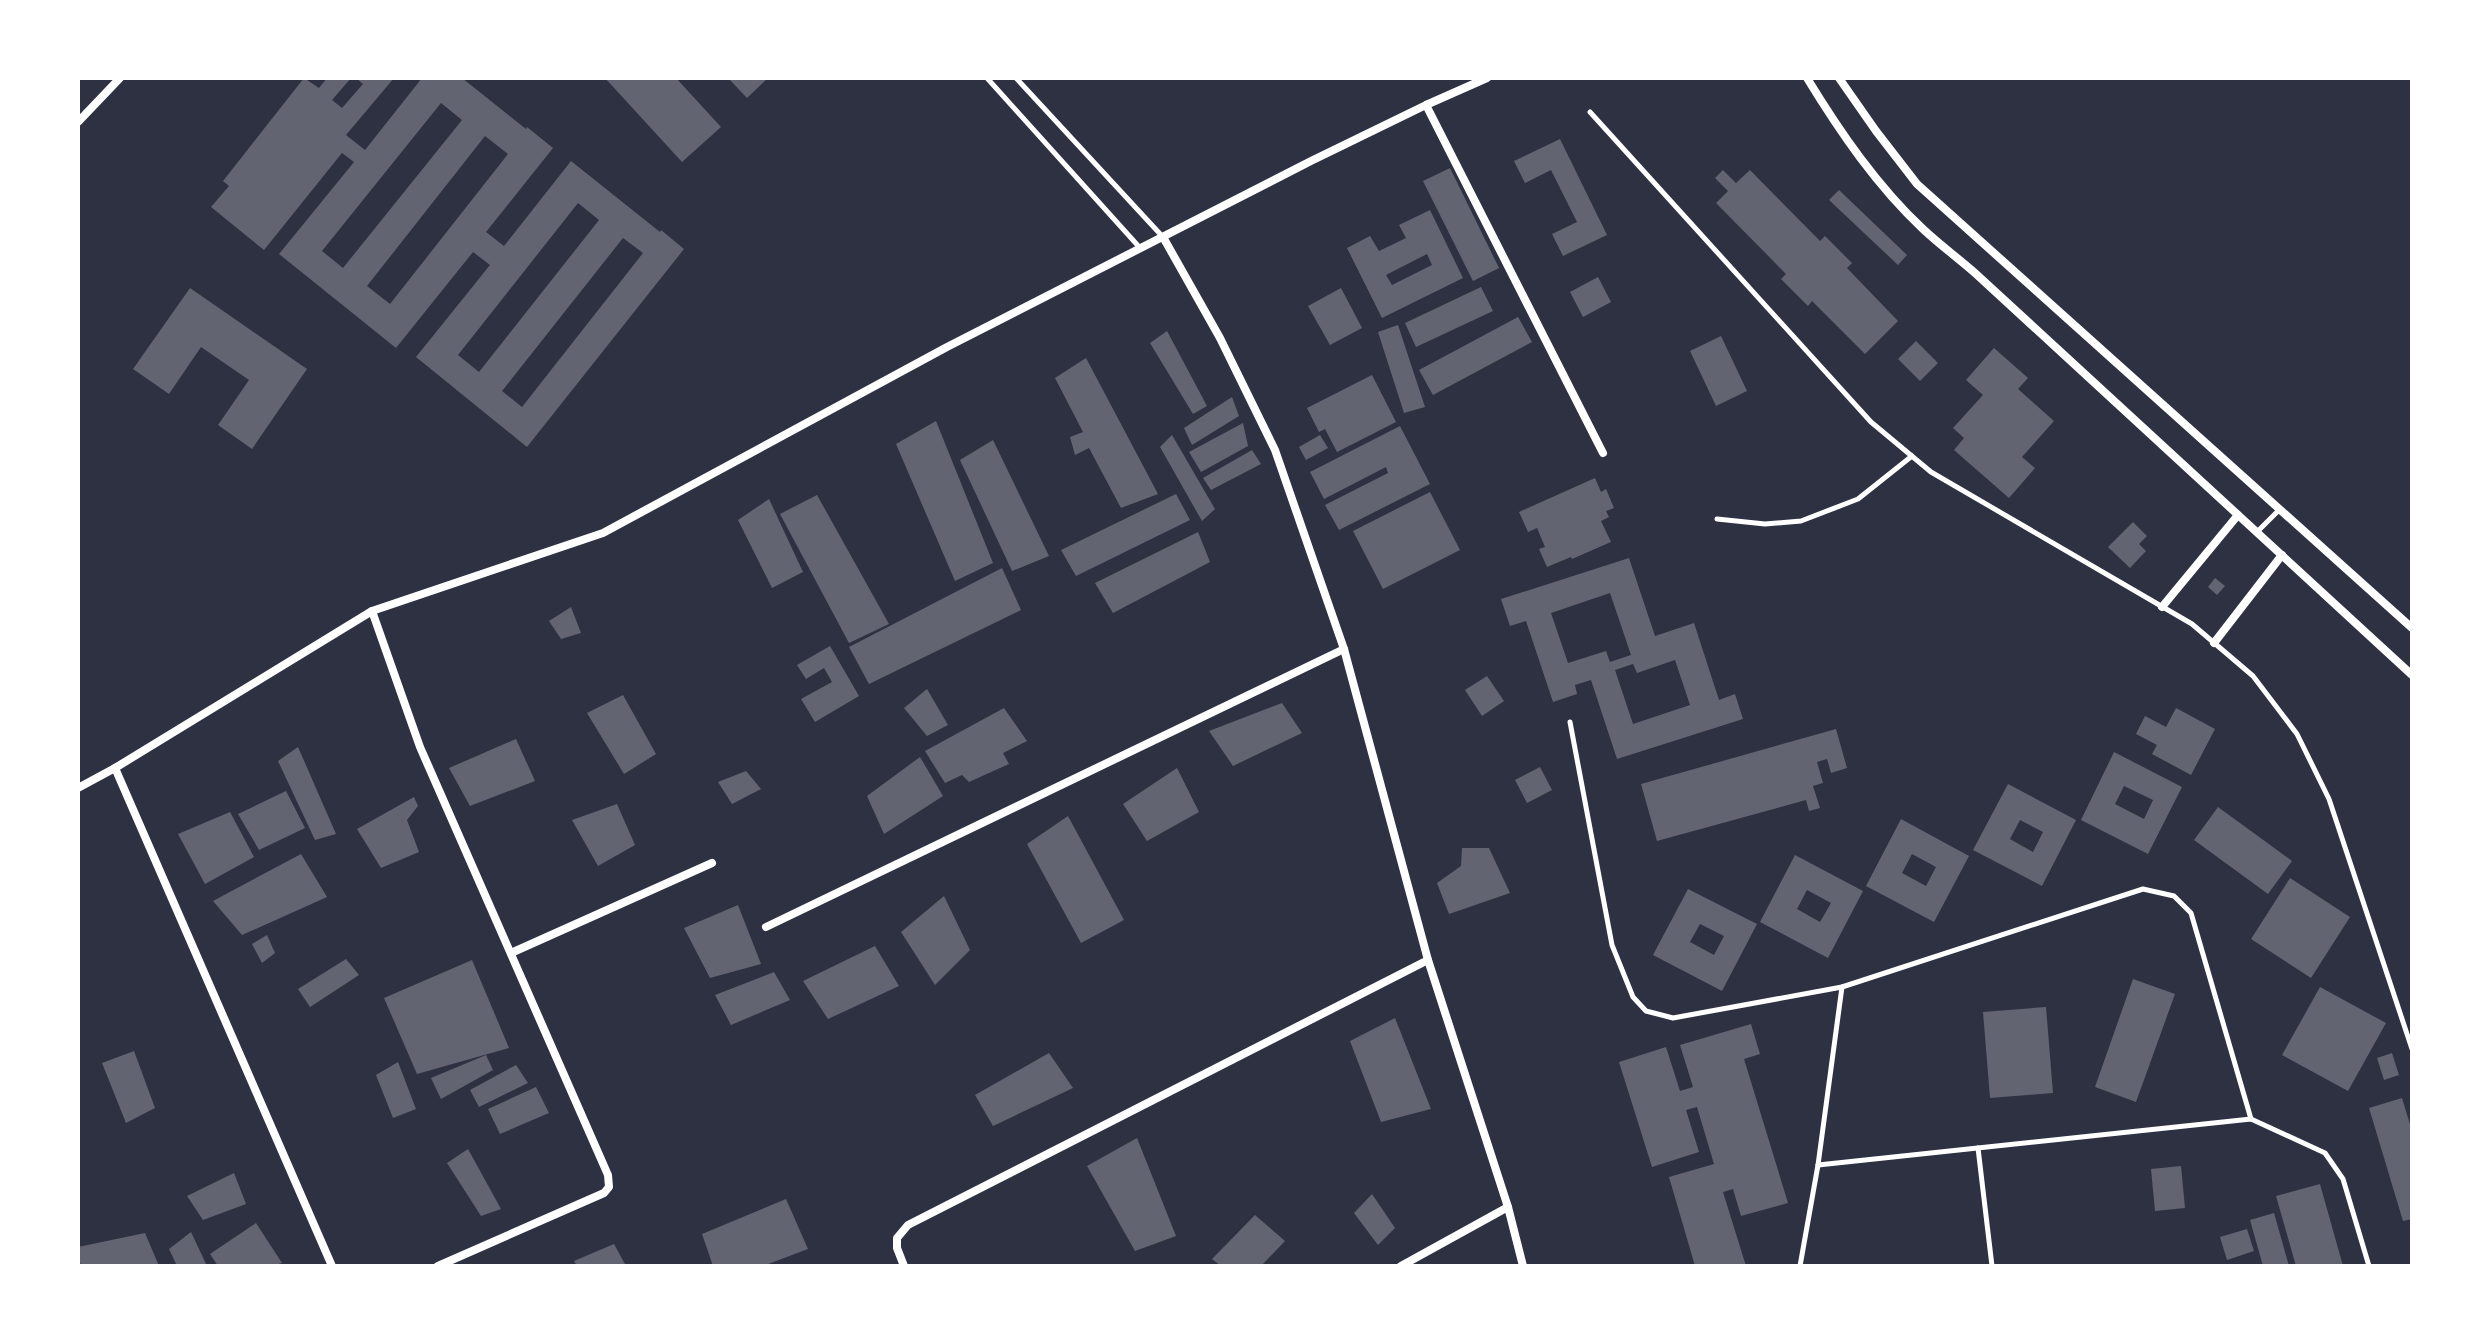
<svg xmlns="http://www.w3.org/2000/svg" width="2490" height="1344" font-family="'Nunito Sans',sans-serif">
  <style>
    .building { fill: #626471; fill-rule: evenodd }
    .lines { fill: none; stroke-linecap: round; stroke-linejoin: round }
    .service { stroke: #fff; stroke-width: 5 }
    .minor { stroke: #fff; stroke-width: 8 }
  </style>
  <rect width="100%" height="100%" fill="#2d3142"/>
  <g class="building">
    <path d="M304 78 319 88 327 78H351L332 100 342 108 363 84 356 78H394L346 135 365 150 422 78H462L526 129 527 127 553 148 486 232 504 246 571 161 660 232 661 230 684 249 527 447 416 357 490 265 473 252 396 348 279 254 354 162 342 153 264 250 211 207 229 186 223 181ZM441 103 462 120 343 268 322 251ZM485 136 508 154 390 304 367 286ZM578 203 599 220 479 372 458 355ZM623 238 643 253 522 407 502 391Z"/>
    <path d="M605 78H676L721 127 682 162Z"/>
    <path d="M728 78H768L747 98Z"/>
    <path d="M1560 139 1607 235 1563 256 1552 234 1577 222 1551 170 1525 183 1514 161Z"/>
    <path d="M1450 168 1499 268 1473 281 1423 181Z"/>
    <path d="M1723 170 1736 183 1750 170 1820 241 1825 236 1852 263 1847 268 1898 321 1865 354 1812 301 1808 306 1781 279 1786 274 1716 203 1728 191 1715 178Z"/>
    <path d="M1839 190 1907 255 1898 265 1829 200Z"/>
    <path d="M1430 210 1463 278 1382 318 1347 248 1370 236 1379 251 1406 238 1399 225ZM1427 254 1432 265 1392 285 1386 275Z"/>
    <path d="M1598 277 1611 302 1583 317 1570 292Z"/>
    <path d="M1481 287 1493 311 1416 347 1405 323Z"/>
    <path d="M190 288 307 369 252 449 218 425 249 380 201 347 169 394 133 369Z"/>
    <path d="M1341 288 1362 328 1330 345 1308 306Z"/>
    <path d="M1518 317 1532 342 1433 395 1419 370Z"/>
    <path d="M1398 325 1425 407 1404 413 1378 332Z"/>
    <path d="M1167 331 1207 406 1193 414 1150 343Z"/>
    <path d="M1721 336 1747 391 1716 406 1690 351Z"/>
    <path d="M1916 341 1938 363 1920 381 1898 359Z"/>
    <path d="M1994 348 2028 378 2018 389 2054 421 2022 457 2035 468 2009 498 1954 450 1964 438 1953 428 1983 395 1966 380Z"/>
    <path d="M1086 358 1158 494 1121 508 1089 448 1075 455 1070 437 1083 432 1055 378Z"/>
    <path d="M1372 375 1396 422 1337 452 1325 429 1319 432 1307 408Z"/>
    <path d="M1232 397 1239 416 1192 445 1184 428Z"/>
    <path d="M936 421 993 563 955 581 896 444Z"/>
    <path d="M1243 423 1248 446 1201 472 1189 452Z"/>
    <path d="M1400 426 1430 484 1339 530 1325 505 1388 473 1386 467 1324 499 1310 472Z"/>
    <path d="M1172 435 1215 509 1202 521 1160 447Z"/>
    <path d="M1320 435 1328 448 1306 460 1299 447Z"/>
    <path d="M993 440 1049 556 1012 571 960 460Z"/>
    <path d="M1252 450 1261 464 1211 490 1203 478Z"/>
    <path d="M1595 478 1601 492 1606 489 1614 508 1606 511 1609 517 1601 521 1611 542 1572 559 1571 557 1547 567 1539 549 1545 547 1537 528 1528 532 1519 512Z"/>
    <path d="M1430 492 1460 550 1383 589 1353 531Z"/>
    <path d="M1176 494 1190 520 1076 576 1061 550Z"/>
    <path d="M817 495 889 624 849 643 780 514Z"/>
    <path d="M769 499 803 572 772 588 738 520Z"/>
    <path d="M2133 522 2147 536 2139 544 2146 551 2130 568 2108 547Z"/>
    <path d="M1198 532 1210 562 1113 613 1095 583Z"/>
    <path d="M1629 558 1655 636 1694 623 1719 700 1735 694 1743 719 1617 759 1591 680 1575 685 1577 694 1553 702 1526 621 1510 626 1501 599ZM1610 593 1631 655 1610 662 1606 651 1568 663 1551 613ZM1675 660 1690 705 1633 724 1615 670 1633 664 1637 673Z"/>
    <path d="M1002 568 1021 610 869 684 849 647Z"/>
    <path d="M2215 578 2225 586 2217 595 2208 587Z"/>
    <path d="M571 607 581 633 561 639 549 621Z"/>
    <path d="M830 646 859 696 815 722 801 699 832 682 824 668 806 679 797 665Z"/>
    <path d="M1487 676 1504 701 1482 716 1465 690Z"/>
    <path d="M927 689 948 725 927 736 904 708Z"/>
    <path d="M623 695 656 754 624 774 587 713Z"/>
    <path d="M1282 703 1302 733 1233 766 1209 731Z"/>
    <path d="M1004 708 1027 741 1003 753 1009 764 969 782 962 775 945 783 925 751Z"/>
    <path d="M2176 708 2215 729 2191 775 2152 754 2157 745 2136 734 2145 716 2166 727Z"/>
    <path d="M1836 729 1847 768 1831 773 1827 759 1817 762 1823 783 1813 786 1820 808 1809 811 1806 800 1657 841 1641 784Z"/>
    <path d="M516 739 535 781 470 806 449 768Z"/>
    <path d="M298 747 336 834 315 840 278 761Z"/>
    <path d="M2114 752 2182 787 2148 854 2081 820ZM2124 786 2153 800 2144 819 2115 804Z"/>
    <path d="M920 757 943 796 884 834 867 796Z"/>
    <path d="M1540 767 1552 790 1527 803 1515 780Z"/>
    <path d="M1177 768 1199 812 1147 841 1123 804Z"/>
    <path d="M746 771 761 789 732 804 718 782Z"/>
    <path d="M2008 784 2076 820 2042 886 1973 850ZM2020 820 2043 832 2033 852 2010 839Z"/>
    <path d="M286 791 305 828 259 850 238 814Z"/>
    <path d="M414 797 418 806 407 820 419 852 381 868 357 829Z"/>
    <path d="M617 804 635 845 598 866 572 820Z"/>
    <path d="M2218 807 2292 861 2268 894 2194 840Z"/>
    <path d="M230 812 254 857 205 884 178 834Z"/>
    <path d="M1068 816 1124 920 1081 943 1027 844Z"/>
    <path d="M1901 819 1969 856 1934 922 1866 886ZM1912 854 1936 867 1926 886 1902 873Z"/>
    <path d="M1462 848H1489L1510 893 1449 914 1437 883 1461 866Z"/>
    <path d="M301 854 327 897 242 935 213 901Z"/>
    <path d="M1795 855 1863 891 1828 958 1760 922ZM1807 890 1831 903 1820 922 1797 909Z"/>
    <path d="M2290 878 2350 917 2311 978 2251 939Z"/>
    <path d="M1688 889 1757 924 1722 991 1653 955ZM1700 924 1724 936 1714 955 1690 942Z"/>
    <path d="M944 896 970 950 935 985 901 932Z"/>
    <path d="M738 905 761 964 710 978 684 928Z"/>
    <path d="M267 935 275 953 262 963 252 944Z"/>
    <path d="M875 946 899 986 828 1019 803 981Z"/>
    <path d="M346 959 359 975 310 1007 298 989Z"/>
    <path d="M472 960 509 1048 417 1074 384 998Z"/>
    <path d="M774 972 790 1000 731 1025 715 995Z"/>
    <path d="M2133 979 2175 994 2136 1102 2095 1087Z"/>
    <path d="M2320 987 2386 1023 2348 1091 2282 1055Z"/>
    <path d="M2046 1007 2053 1093 1990 1098 1983 1012Z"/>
    <path d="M1395 1018 1431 1109 1381 1122 1350 1041Z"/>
    <path d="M1751 1024 1760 1054 1744 1059 1788 1203 1741 1216 1733 1189 1723 1192 1746 1266H1695L1669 1177 1714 1164 1697 1107 1686 1110 1699 1152 1652 1167 1619 1062 1666 1047 1680 1091 1693 1087 1680 1045Z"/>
    <path d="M134 1051 155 1108 126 1123 102 1063Z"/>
    <path d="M1049 1053 1073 1088 993 1126 975 1095Z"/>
    <path d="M2392 1053 2399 1075 2384 1080 2377 1058Z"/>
    <path d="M486 1055 493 1070 441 1099 431 1078Z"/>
    <path d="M398 1062 416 1109 393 1118 376 1075Z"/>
    <path d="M516 1065 528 1083 479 1107 470 1090Z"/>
    <path d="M536 1087 549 1113 500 1134 488 1109Z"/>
    <path d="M2402 1098 2412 1131V1219L2403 1221 2369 1108Z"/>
    <path d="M1137 1138 1176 1236 1135 1251 1087 1166Z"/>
    <path d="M468 1149 501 1209 481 1216 447 1163Z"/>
    <path d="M2181 1166 2185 1208 2155 1211 2151 1169Z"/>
    <path d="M234 1173 246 1204 203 1220 187 1196Z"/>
    <path d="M2320 1184 2343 1266H2296L2276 1196Z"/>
    <path d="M1372 1194 1395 1228 1378 1245 1354 1213Z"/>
    <path d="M786 1199 808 1249 763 1266H713L702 1234Z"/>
    <path d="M2274 1213 2289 1266H2263L2250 1220Z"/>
    <path d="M1255 1215 1285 1241 1261 1266H1221L1212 1259Z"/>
    <path d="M256 1223 282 1263 271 1266H218L210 1254Z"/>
    <path d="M2247 1229 2254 1251 2227 1260 2220 1237Z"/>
    <path d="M191 1232 207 1266H177L169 1249Z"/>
    <path d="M145 1233 159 1266H82L78 1260V1247Z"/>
    <path d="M614 1244 626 1266H577L574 1261Z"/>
  </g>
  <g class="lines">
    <g class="service">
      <path d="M987 78 1141 249"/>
      <path d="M1016 78 1162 236"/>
      <path d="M1590 112 1871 422 1931 472 2192 624 2253 676 2297 734 2329 799 2412 1049"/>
      <path d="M1717 519 1765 524 1801 521 1858 499 1912 456"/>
      <path d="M2257 532 2279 510"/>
      <path d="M1570 722 1612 945 1633 997 1646 1011 1673 1018 1842 987 2143 889 2174 896 2191 913 2251 1119"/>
      <path d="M1978 1148 1992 1266"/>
      <path d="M1818 1165 2251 1119 2325 1153 2343 1179 2369 1266"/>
      <path d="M1800 1266 1818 1165 1842 987"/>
    </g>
    <g class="minor">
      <path d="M1807 78C1840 132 1877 186 1923 229 1940 245 1958 258 1975 273L2412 675"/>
      <path d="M1839 78 1876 131 1917 184 2412 628"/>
      <path d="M1426 105 1603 453"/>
      <path d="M78 122 120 78"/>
      <path d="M1163 237 1220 338 1275 450 1344 649 1428 960 1508 1207 1523 1266"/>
      <path d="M2162 607 2238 515"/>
      <path d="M372 611 420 747 608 1175 609 1187 604 1193 438 1266"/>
      <path d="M2214 643 2282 555"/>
      <path d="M115 768 332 1266"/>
      <path d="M78 788 115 768 372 611 603 533 947 347 1311 161 1426 105 1487 78"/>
      <path d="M766 927 1344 649"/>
      <path d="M511 953 712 863"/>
      <path d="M904 1266 897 1248V1238L908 1225 1428 960"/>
      <path d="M1401 1266 1508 1207"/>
    </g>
  </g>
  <rect width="2490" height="1344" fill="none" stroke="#ffffff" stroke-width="160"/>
</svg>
